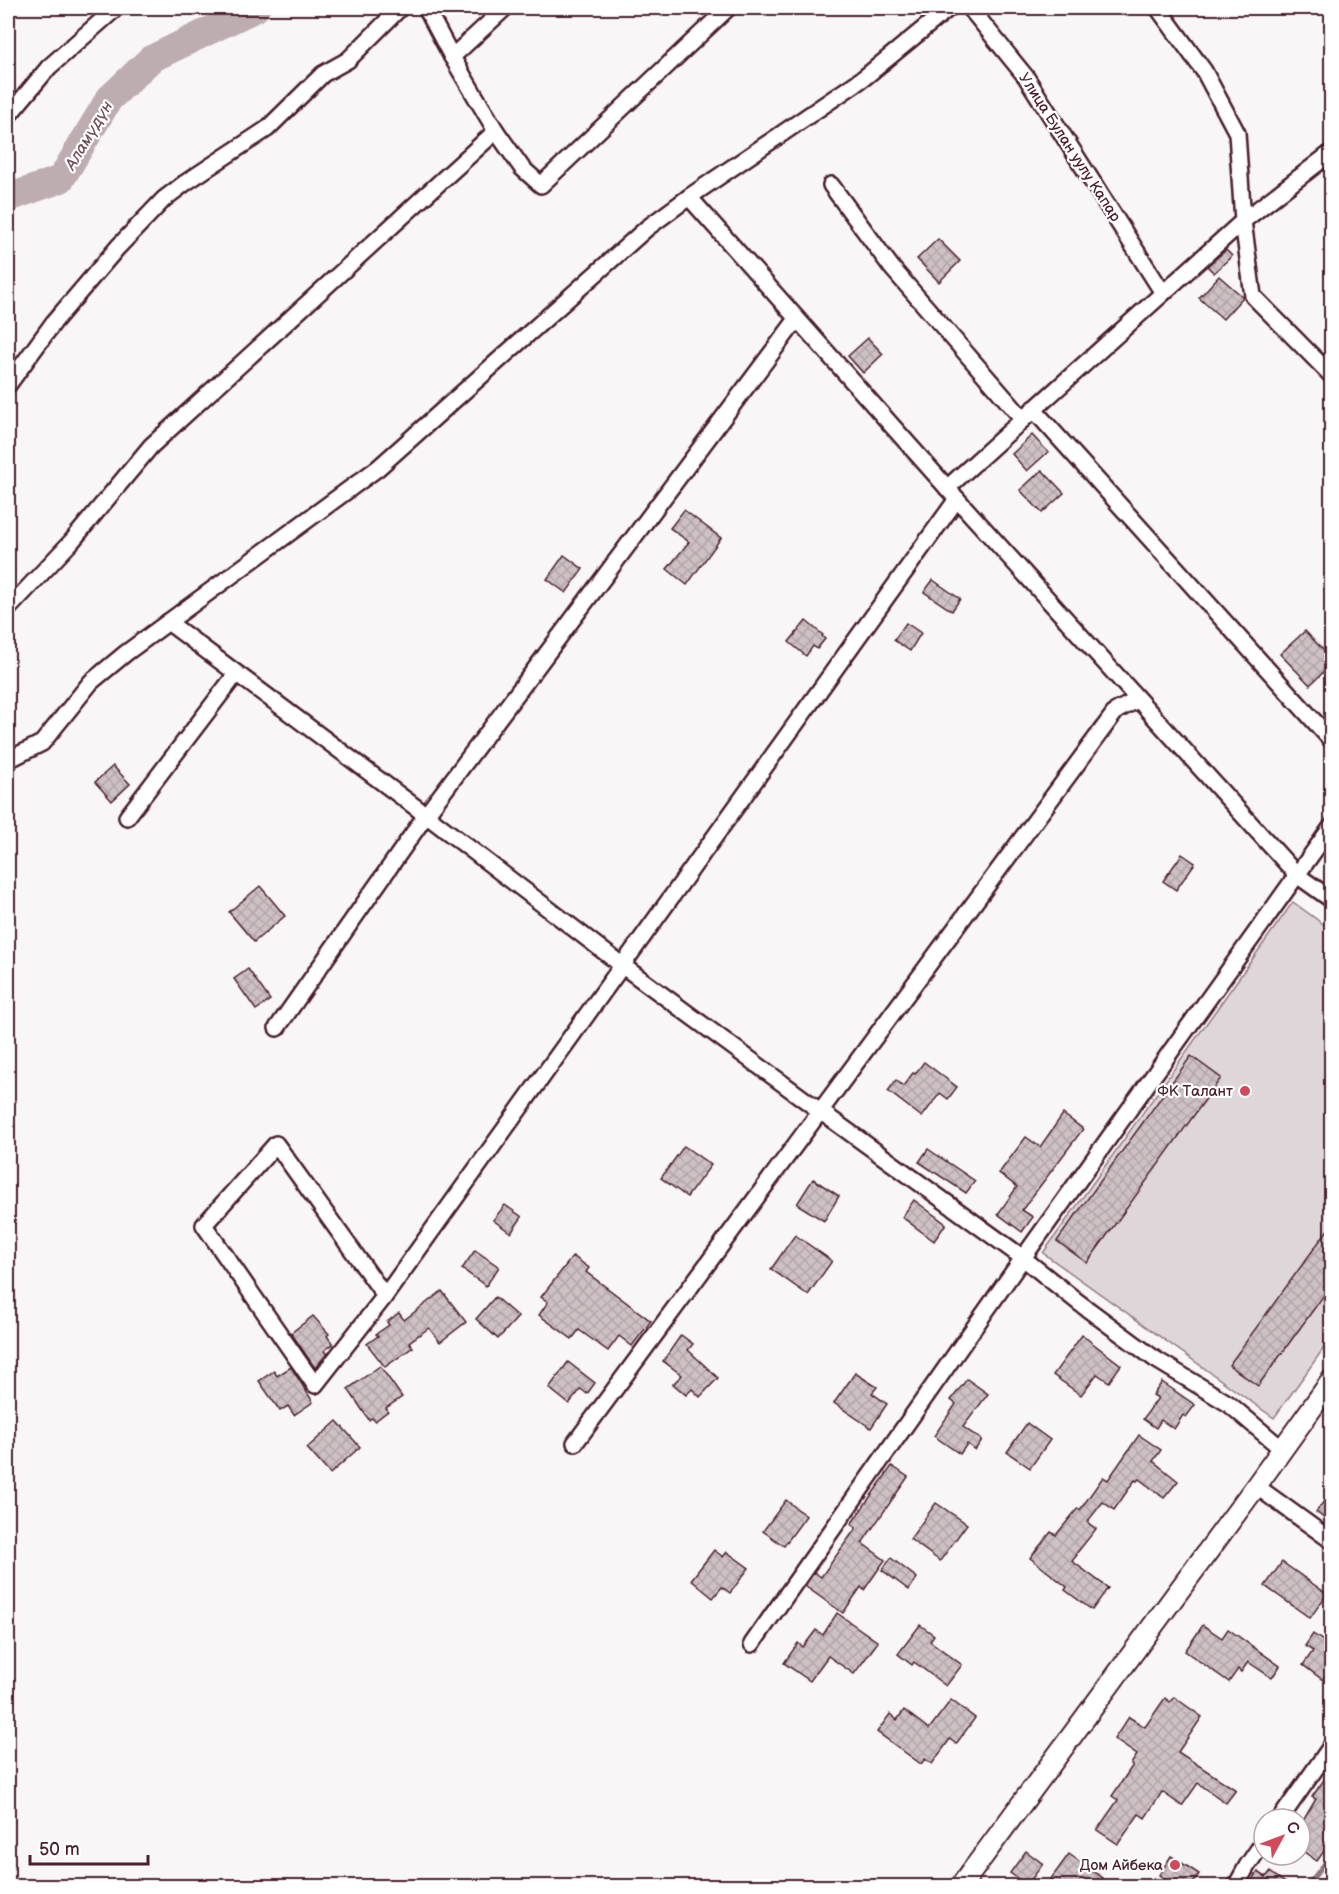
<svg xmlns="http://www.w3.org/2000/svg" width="1339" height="1894" font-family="'Balsamiq Sans',sans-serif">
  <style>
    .green { fill: #ded6d9; stroke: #947a82; stroke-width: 1.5 }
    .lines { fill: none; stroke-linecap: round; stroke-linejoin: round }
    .stream { stroke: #8f747b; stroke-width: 4.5 }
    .river { stroke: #bdadb0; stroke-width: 28 }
    .building { fill: url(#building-cross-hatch); stroke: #4a1f2b; stroke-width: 1.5 }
    .minor-casing { stroke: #4a1f2b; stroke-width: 20 }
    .major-casing { stroke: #4a1f2b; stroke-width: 24 }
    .minor { stroke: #fff; stroke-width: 15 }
    .major { stroke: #fff; stroke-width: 20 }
    .poi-dot { fill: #d1495b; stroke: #fff; stroke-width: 2 }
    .labels { text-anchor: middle; stroke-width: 4.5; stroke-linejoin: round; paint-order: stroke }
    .street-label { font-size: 15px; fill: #4a1f2b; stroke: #fff }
    .poi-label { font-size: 15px; fill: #4a1f2b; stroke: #fff; text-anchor: end }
    .water-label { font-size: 16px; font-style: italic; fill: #72515a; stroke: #fff }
  </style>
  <defs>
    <pattern id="building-cross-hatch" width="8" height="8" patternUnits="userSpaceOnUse" patternTransform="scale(1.5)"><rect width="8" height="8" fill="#cdc1c4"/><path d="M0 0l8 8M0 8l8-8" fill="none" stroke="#b2a5a9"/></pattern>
  </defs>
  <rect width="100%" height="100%" fill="#f8f6f7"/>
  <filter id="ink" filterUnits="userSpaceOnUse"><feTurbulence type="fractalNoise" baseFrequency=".0167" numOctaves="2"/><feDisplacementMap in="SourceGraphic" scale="12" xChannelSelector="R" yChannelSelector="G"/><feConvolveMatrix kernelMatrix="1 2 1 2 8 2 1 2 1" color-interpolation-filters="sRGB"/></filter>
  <g filter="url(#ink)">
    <path class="green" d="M1293 902 1331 930V1338L1274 1418 1043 1253Z"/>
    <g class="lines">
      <path class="stream" d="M1307 1886 1332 1854"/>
      <path class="river" d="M8 198 61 179 109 99 151 59 256 8"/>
    </g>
    <g class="building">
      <path d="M938 239 960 261 939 282 917 259Z"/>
      <path d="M1226 250 1232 256 1214 273 1207 266Z"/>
      <path d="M1219 276 1243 297 1223 319 1199 298Z"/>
      <path d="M868 338 883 354 863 373 848 356Z"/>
      <path d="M1032 435 1048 452 1027 471 1012 454Z"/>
      <path d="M1042 470 1064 493 1042 513 1020 490Z"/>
      <path d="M684 510 721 538 687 585 667 569 689 542 670 528Z"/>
      <path d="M564 555 583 569 566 593 547 579Z"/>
      <path d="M933 580 960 599 952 611 924 592Z"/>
      <path d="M806 621 823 635 822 636 825 639 817 649 813 646 806 656 789 642Z"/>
      <path d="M906 623 921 633 910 651 894 640Z"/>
      <path d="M1305 631 1332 659V664L1310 685 1280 654Z"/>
      <path d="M113 766 130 784 112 801 95 782Z"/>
      <path d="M1182 854 1195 863 1176 890 1163 881Z"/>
      <path d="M260 886 285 916 254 942 229 912Z"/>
      <path d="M248 969 270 1000 256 1010 234 979Z"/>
      <path d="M1191 1056 1221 1078 1087 1263 1057 1241Z"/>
      <path d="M924 1062 957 1087 948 1099 940 1093 922 1117 888 1091 896 1080 903 1086 913 1073 915 1074Z"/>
      <path d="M1063 1114 1083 1129 1022 1210 1033 1217 1022 1232 998 1214 1017 1187 999 1173 1026 1137 1040 1147Z"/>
      <path d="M684 1146 711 1165 687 1197 661 1178Z"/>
      <path d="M928 1149 975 1181 966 1193 919 1162Z"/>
      <path d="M813 1179 839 1196 824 1221 797 1204Z"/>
      <path d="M914 1200 946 1224 934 1241 902 1217Z"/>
      <path d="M505 1205 522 1217 511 1233 493 1220Z"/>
      <path d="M1332 1224V1284L1258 1386 1229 1365Z"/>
      <path d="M795 1235 832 1261 808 1295 771 1269Z"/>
      <path d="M475 1250 499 1267 486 1286 462 1269Z"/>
      <path d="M573 1256 589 1268 586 1272 651 1321 632 1346 619 1336 608 1351 579 1330 572 1339 539 1315 548 1302 541 1297Z"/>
      <path d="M442 1291 466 1322 440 1342 429 1328 409 1342 413 1347 385 1367 367 1344 378 1336 376 1334 389 1325 387 1322 399 1313 404 1320Z"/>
      <path d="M495 1297 518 1317 498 1339 476 1319Z"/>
      <path d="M313 1316 329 1334 327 1336 333 1344 324 1351 327 1354 315 1368 291 1333Z"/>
      <path d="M681 1335 693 1344 688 1350 718 1378 700 1397 692 1389 686 1395 673 1384 682 1375 663 1361Z"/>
      <path d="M1082 1335 1121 1365 1109 1382 1097 1374 1081 1395 1053 1375Z"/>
      <path d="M568 1362 595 1383 587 1394 581 1389 569 1404 549 1388Z"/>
      <path d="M380 1366 402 1397 386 1408 388 1411 375 1421 372 1418 369 1420 348 1389Z"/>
      <path d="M291 1367 313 1402 294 1415 288 1406 280 1411 259 1381 274 1371 277 1376Z"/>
      <path d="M855 1373 877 1387 872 1393 887 1404 871 1428 834 1403Z"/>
      <path d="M967 1379 988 1394 963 1427 982 1440 975 1450 967 1444 960 1454 934 1436 956 1404 951 1400Z"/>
      <path d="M1162 1382 1195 1405 1186 1417 1183 1415 1174 1429 1161 1420 1156 1428 1143 1419 1158 1398 1153 1395Z"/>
      <path d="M337 1421 360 1447 330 1474 307 1448Z"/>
      <path d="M1027 1423 1050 1440 1030 1468 1007 1452Z"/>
      <path d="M1139 1435 1161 1450 1153 1461 1178 1481 1164 1498 1139 1479 1137 1481 1135 1480 1114 1510 1103 1502 1087 1522 1096 1529 1076 1554 1077 1555 1072 1561 1108 1588 1092 1610 1065 1590 1067 1587 1030 1558 1051 1532 1056 1535 1078 1508 1080 1510 1103 1477 1108 1480Z"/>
      <path d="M892 1466 908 1477 862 1543 885 1560 864 1590 861 1587 843 1613 805 1586 814 1572 821 1577 856 1528 851 1524Z"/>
      <path d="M786 1500 806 1516 784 1546 763 1531Z"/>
      <path d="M1324 1501 1332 1507V1524L1316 1512Z"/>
      <path d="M936 1503 967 1524 940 1561 910 1539Z"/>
      <path d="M714 1550 723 1557 727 1552 749 1568 730 1593 722 1587 713 1598 691 1580Z"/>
      <path d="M891 1558 917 1578 909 1590 882 1570Z"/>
      <path d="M1282 1562 1327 1594 1310 1618 1265 1586Z"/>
      <path d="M837 1613 878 1642 854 1674 828 1656 810 1681 784 1663 798 1643 803 1647 816 1630 823 1635Z"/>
      <path d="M920 1625 934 1635 930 1641 962 1665 946 1686 914 1662 912 1665 898 1654Z"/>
      <path d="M1203 1625 1222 1638 1228 1629 1280 1666 1272 1678 1248 1662 1241 1672 1238 1669 1229 1682 1185 1651Z"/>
      <path d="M1313 1634 1332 1647V1681L1325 1676 1323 1680 1303 1665 1313 1651 1305 1646Z"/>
      <path d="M1174 1697 1202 1717 1178 1752 1236 1790 1226 1803 1198 1783 1182 1806 1162 1792 1145 1818 1139 1814 1118 1844 1097 1830 1118 1800 1112 1796 1133 1765 1131 1764 1137 1755 1114 1739 1129 1717 1145 1727 1165 1698 1170 1702Z"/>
      <path d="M951 1700 975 1718 956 1744 950 1739 932 1764 925 1759 921 1764 877 1732 890 1714 897 1720 904 1710 929 1729Z"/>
      <path d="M1332 1768V1840L1317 1861 1300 1849V1826L1316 1799 1312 1797Z"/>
      <path d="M1026 1851 1043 1864 1027 1885 1010 1873Z"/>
      <path d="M1069 1854 1103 1878 1097 1887H1060L1050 1880Z"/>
      <path d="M1171 1856 1199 1874 1191 1887H1177L1159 1875Z"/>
      <path d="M1258 1872 1266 1877 1270 1872 1291 1887H1248Z"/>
    </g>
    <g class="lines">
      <defs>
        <g id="minor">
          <path d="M426 8 452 57 496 131 522 168 541 185 728 8"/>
          <path d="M970 8 1026 77 1163 293"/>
          <path d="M1158 8 1204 71 1237 133 1243 221 1253 296 1332 376"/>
          <path d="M452 57 505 8"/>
          <path d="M8 116 49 67 116 8"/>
          <path d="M831 185 892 268 1023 419"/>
          <path d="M689 197 957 499 1297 875 1332 900"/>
          <path d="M8 385 54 322 118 247 164 199 185 183 267 129 323 74 348 60 400 8"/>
          <path d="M1033 409 1332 741"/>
          <path d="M947 488 1243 221 1332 152"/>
          <path d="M8 609 72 541 151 446 496 131"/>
          <path d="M168 622 426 815 623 966 820 1111 1023 1258 1078 1302 1155 1359 1229 1404 1282 1449"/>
          <path d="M8 760 42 743 91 682 126 653 378 468 647 228 689 197 865 77 949 8"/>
          <path d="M127 817 236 674"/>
          <path d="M277 1028 426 815 797 319"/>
          <path d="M385 1296 276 1144 204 1225 315 1385 385 1296 957 499"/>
          <path d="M575 1443 1116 711 1137 700"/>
          <path d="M1256 1486 1332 1541"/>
          <path d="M752 1644 1023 1258 1332 826"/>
          <path d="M1280 1819 1332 1745"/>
          <path d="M1236 1886 1247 1866 1264 1841"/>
        </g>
        <path id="major" d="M961 1886 1256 1486 1332 1380"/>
      </defs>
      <use href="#minor" class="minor-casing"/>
      <use href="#major" class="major-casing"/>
      <use href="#minor" class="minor"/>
      <use href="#major" class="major"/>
    </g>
  </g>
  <g class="poi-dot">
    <circle cx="1245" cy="1091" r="6"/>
    <circle cx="1175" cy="1865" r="6"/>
  </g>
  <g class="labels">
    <g class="street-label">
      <text transform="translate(1070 147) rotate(57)" y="5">Улица Булан уулу Капар</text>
    </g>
    <g class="poi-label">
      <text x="1233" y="1096">ФК Талант</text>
      <text x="1163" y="1870">Дом Айбека</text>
    </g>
    <g class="water-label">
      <text transform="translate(88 135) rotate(-59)" y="6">Аламүдүн</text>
    </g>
  </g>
  <rect width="1339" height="1894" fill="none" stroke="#fff" stroke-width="30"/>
  <rect x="15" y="15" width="1309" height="1864" fill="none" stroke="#4a1f2b" stroke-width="2" filter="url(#ink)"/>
  <g transform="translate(1282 1837) rotate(49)"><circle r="28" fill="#ffffff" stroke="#b7a5aa" stroke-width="1.5"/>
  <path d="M0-4.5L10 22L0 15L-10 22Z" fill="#d1495b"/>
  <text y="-9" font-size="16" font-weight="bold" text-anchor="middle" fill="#4a1f2b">С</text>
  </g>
  <path d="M30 1855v9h118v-9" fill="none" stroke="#4a1f2b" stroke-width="3"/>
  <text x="39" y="1855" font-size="18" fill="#4a1f2b" stroke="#ffffff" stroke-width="4.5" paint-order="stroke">50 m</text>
</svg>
